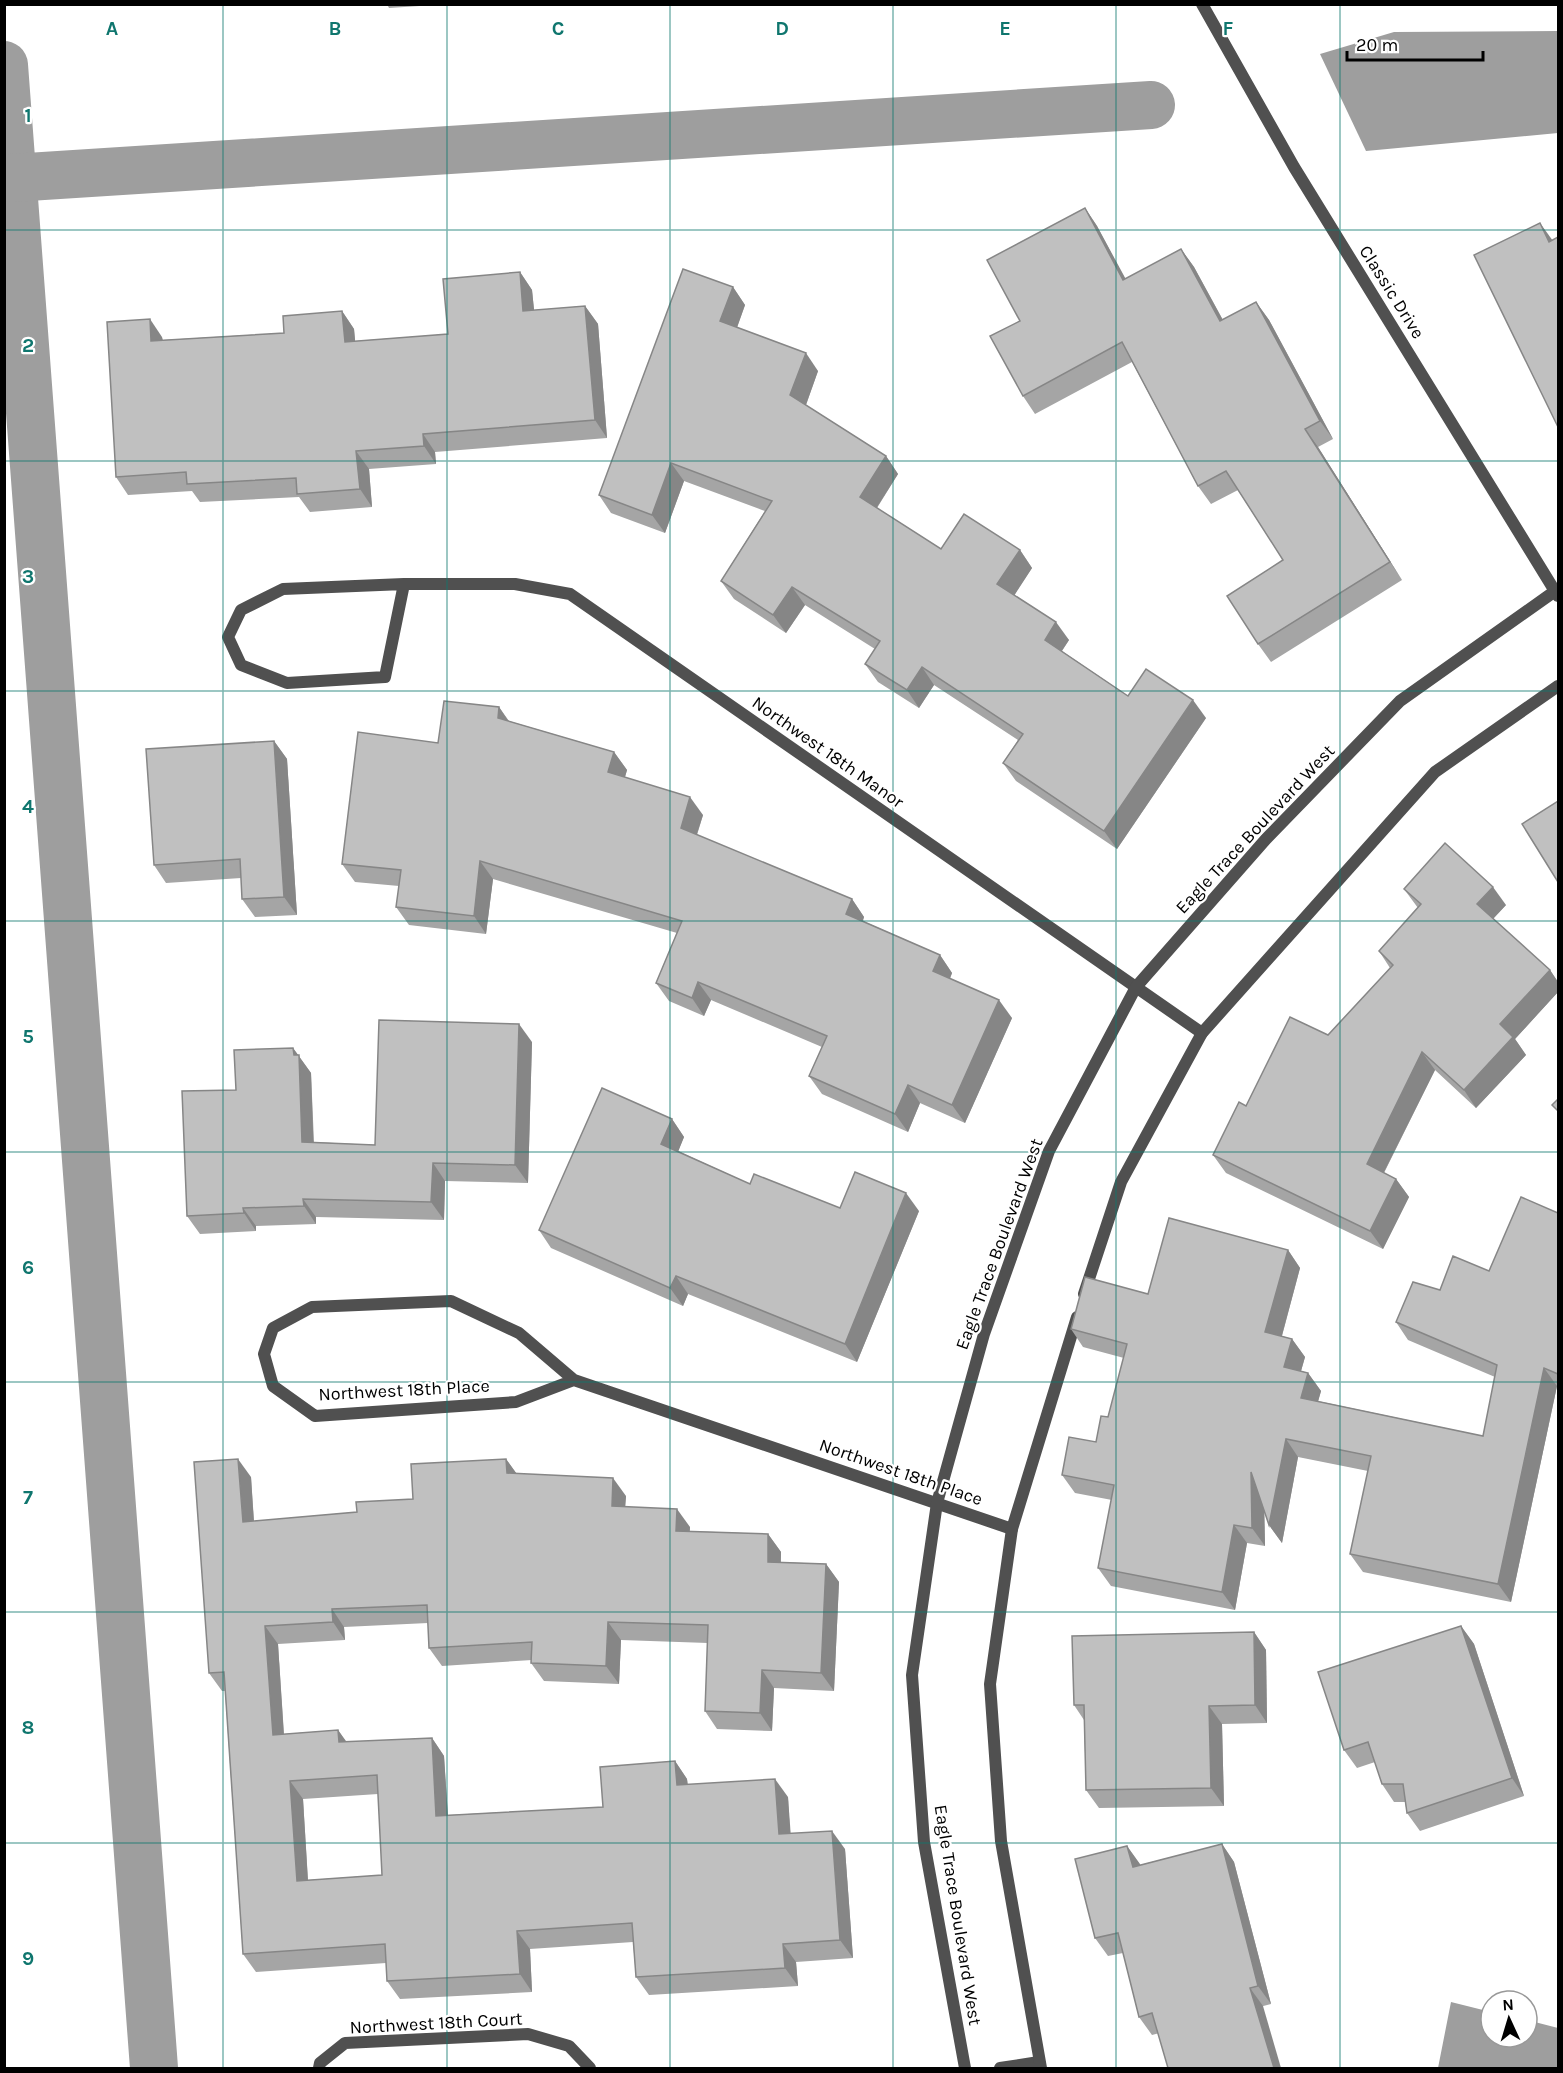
<svg xmlns="http://www.w3.org/2000/svg" width="1563" height="2073" font-family="Karla,sans-serif">
  <style>
    .water { fill: #9e9e9e }
    .lines { fill: none; stroke-linecap: round; stroke-linejoin: round }
    .canal { stroke: #9e9e9e; stroke-width: 48 }
    .minor { stroke: #505050; stroke-width: 12 }
    .wall { fill: #a5a5a5; fill-rule: evenodd }
    .shaded-wall { fill: #868686 }
    .building { fill: #c0c0c0; stroke: #868686; stroke-width: 1.5; fill-rule: evenodd }
    .grid { fill: none; stroke: #0f766e; stroke-width: 1.5; stroke-opacity: 0.55 }
    .labels { text-anchor: middle; stroke-width: 4.5; stroke-linejoin: round; paint-order: stroke }
    .street-label { font-size: 18px; fill: #000; stroke: #fff }
    .grid-label { font-size: 20px; text-anchor: middle; font-weight: bold; fill: #0f766e; stroke: #fff; stroke-width: 4.5; stroke-linejoin: round; paint-order: stroke }
  </style>
  <rect width="100%" height="100%" fill="#fff"/>
  <g class="water">
    <path d="M1558 31V133L1366 151 1320 54 1394 32Z"/>
    <path d="M1451 2002 1491 2012V2037H1527V2020L1558 2028V2068H1438Z"/>
  </g>
  <g class="lines">
    <g class="canal">
      <path d="M4 65 154 2068"/>
      <path d="M12 178 1151 105"/>
    </g>
    <g class="minor">
      <path d="M1202 4 1294 167 1558 596"/>
      <path d="M404 584 385 677 287 683 241 665 228 637 241 610 283 589 404 584H515L570 594 1202 1033"/>
      <path d="M1084 1294 1121 1182 1202 1033 1435 772 1558 686"/>
      <path d="M574 1380 516 1402 315 1416 273 1386 264 1354 273 1328 312 1307 451 1301 519 1333 574 1380 1012 1529"/>
      <path d="M319 2068 320 2063 345 2043 528 2034 569 2046 590 2068"/>
      <path d="M965 2068 924 1842 912 1675 937 1503 984 1334 1049 1151 1136 987 1266 839 1400 701 1558 589"/>
      <path d="M1000 2068 1039 2062"/>
      <path d="M1041 2068 1001 1841 990 1684 1012 1529 1077 1317"/>
    </g>
  </g>
  <g class="wall">
    <path d="M387 4H450L389 8Z"/>
    <path d="M1085 208 1097 226 1125 279 1181 249 1194 267 1223 320 1256 302 1269 320 1333 439 1318 447 1402 580 1271 662 1258 644 1283 560 1238 490 1211 504 1198 486 1132 362 1035 414 1023 396 1020 321Z"/>
    <path d="M520 272 532 290 534 310 585 306 598 324 607 438 435 452 436 464 369 469 372 507 310 512 299 497 200 502 192 491 128 495 116 477 162 337 163 340 284 333 342 311 354 329 355 341 448 334Z"/>
    <path d="M733 287 745 305 737 327 818 371 806 405 886 456 898 474 877 508 941 549 1020 550 1032 568 1014 595 1069 640 1062 651 1128 696 1206 718 1117 849 1016 781 1003 763 1018 740 934 685 919 708 878 682 865 664 875 649 805 605 786 633 734 599 721 581 765 511 684 481 665 533 611 513 599 495Z"/>
    <path d="M499 707 509 721 614 752 627 770 625 777 703 815 697 835 852 899 864 917 863 921 940 955 952 973 950 979 1012 1018 965 1123 920 1103 908 1132 822 1094 809 1076 822 1047 711 1000 704 1016 669 1001 656 983 677 933 493 879 486 934 409 925 396 907 399 886 355 882 342 864 438 743Z"/>
    <path d="M274 741 287 759 297 915 255 917 242 899 241 878 166 883 154 865Z"/>
    <path d="M1404 889 1506 905 1493 919 1550 970 1558 982V992L1515 1039 1526 1055 1476 1108 1435 1070 1384 1173 1396 1179 1409 1197 1383 1249 1226 1173 1213 1155 1246 1106 1328 1035 1390 968 1379 951 1418 908Z"/>
    <path d="M532 1042 528 1183 445 1181 444 1220 316 1217V1224L256 1226V1231L200 1234 187 1216 236 1090 293 1048 311 1073 314 1142 375 1145Z"/>
    <path d="M672 1119 684 1137 678 1151 750 1184 840 1208 919 1211 857 1362 688 1294 683 1306 551 1248 539 1230Z"/>
    <path d="M1558 1213V1387L1557 1386 1511 1602 1363 1572 1350 1554 1368 1471 1298 1457 1282 1543 1269 1525 1264 1511 1265 1546 1247 1543 1235 1610 1111 1586 1098 1568 1112 1500 1075 1493 1062 1475 1096 1442 1108 1417 1124 1358 1083 1347 1071 1329 1148 1294 1288 1250 1300 1268 1282 1336 1292 1339 1305 1357 1301 1371 1308 1373 1321 1391 1318 1401 1483 1436 1495 1377 1408 1340 1396 1322 1440 1290 1489 1271Z"/>
    <path d="M506 1459 516 1473 626 1496 625 1506 690 1527 689 1531 768 1534 781 1552V1562L826 1564 839 1582 834 1691 774 1688 772 1731 717 1729 705 1711 708 1643 621 1640 619 1684 544 1681 531 1663 532 1660 442 1666 429 1648 428 1623 344 1627 345 1640 278 1644 284 1734 338 1730 346 1742 432 1738 444 1756 448 1815 603 1807 675 1761 687 1779 688 1785 788 1797 790 1834 845 1849 853 1958 796 1962 798 1986 649 1995 636 1977 633 1942 530 1949 532 1992 400 1999 387 1981 386 1963 256 1972 243 1954 225 1691H222L209 1673 251 1477 254 1521 357 1512 413 1499ZM378 1794 382 1875 308 1880 303 1799Z"/>
    <path d="M1461 1626 1474 1644 1524 1796 1420 1831 1407 1813 1405 1802H1394L1382 1784 1375 1762 1357 1768 1344 1750Z"/>
    <path d="M1254 1632 1266 1650 1267 1723 1222 1724 1224 1806 1099 1808 1086 1790 1084 1720 1074 1705Z"/>
    <path d="M1222 1844 1234 1862 1271 2004 1152 2035 1139 2017 1123 1953 1108 1956 1095 1938 1127 1846 1140 1865Z"/>
  </g>
  <g class="shaded-wall">
    <path d="M1085 208 1097 226 1136 298 1123 280Z"/>
    <path d="M1540 223 1553 241 1549 242Z"/>
    <path d="M1181 249 1194 267 1233 339 1220 321Z"/>
    <path d="M520 272 532 290 536 329 523 311Z"/>
    <path d="M733 287 745 305 733 339 720 321Z"/>
    <path d="M1256 302 1269 320 1333 439 1320 421Z"/>
    <path d="M585 306 598 324 607 438 595 420Z"/>
    <path d="M342 311 354 329 357 360 345 342Z"/>
    <path d="M150 319 162 337 164 359 151 341Z"/>
    <path d="M806 353 818 371 803 413 790 395Z"/>
    <path d="M1305 429 1318 447 1402 580 1390 562Z"/>
    <path d="M423 434 435 452 436 464 424 446Z"/>
    <path d="M356 451 369 469 372 507 360 489Z"/>
    <path d="M886 456 898 474 872 515 860 497Z"/>
    <path d="M671 463 684 481 665 533 652 515Z"/>
    <path d="M1020 550 1032 568 1010 602 997 584Z"/>
    <path d="M792 587 805 605 786 633 773 615Z"/>
    <path d="M1056 622 1069 640 1057 658 1045 640Z"/>
    <path d="M922 667 934 685 919 708 907 690Z"/>
    <path d="M1193 700 1206 718 1117 849 1104 831Z"/>
    <path d="M499 707 511 725 498 718Z"/>
    <path d="M274 741 287 759 297 915 284 897Z"/>
    <path d="M614 752 627 770 621 790 608 772Z"/>
    <path d="M690 797 703 815 693 846 681 828Z"/>
    <path d="M480 861 493 879 486 934 474 916Z"/>
    <path d="M1493 887 1506 905 1490 922 1477 904Z"/>
    <path d="M852 899 864 917 858 932 846 914Z"/>
    <path d="M940 955 952 973 945 989 933 971Z"/>
    <path d="M1550 970 1558 982V992L1515 1039 1526 1055 1476 1108 1464 1090 1500 1024Z"/>
    <path d="M698 982 711 1000 704 1016 692 998Z"/>
    <path d="M999 1000 1012 1018 965 1123 952 1105Z"/>
    <path d="M519 1024 532 1042 528 1183 515 1165Z"/>
    <path d="M293 1048 311 1073 314 1160 302 1142Z"/>
    <path d="M1422 1052 1435 1070 1379 1182 1367 1164Z"/>
    <path d="M908 1085 920 1103 908 1132 895 1114Z"/>
    <path d="M672 1119 684 1137 674 1162 661 1144Z"/>
    <path d="M433 1163 445 1181 444 1220 431 1202Z"/>
    <path d="M1396 1179 1409 1197 1383 1249 1370 1231Z"/>
    <path d="M906 1193 919 1211 857 1362 845 1344Z"/>
    <path d="M303 1199 316 1217V1224L304 1206Z"/>
    <path d="M243 1208 256 1226V1231L244 1213Z"/>
    <path d="M1288 1250 1300 1268 1278 1350 1265 1332Z"/>
    <path d="M676 1276 688 1294 683 1306 670 1288Z"/>
    <path d="M1292 1339 1305 1357 1297 1385 1284 1367Z"/>
    <path d="M1544 1368 1557 1386 1511 1602 1498 1584Z"/>
    <path d="M1308 1373 1321 1391 1314 1416 1301 1398Z"/>
    <path d="M1286 1439 1298 1457 1282 1543 1269 1525Z"/>
    <path d="M238 1459 251 1477 255 1540 243 1522Z"/>
    <path d="M506 1459 519 1477 507 1473Z"/>
    <path d="M1251 1472 1264 1490 1265 1546 1252 1528Z"/>
    <path d="M613 1478 626 1496 624 1524 612 1506Z"/>
    <path d="M677 1509 690 1527 689 1549 676 1531Z"/>
    <path d="M1234 1525 1247 1543 1235 1610 1222 1592Z"/>
    <path d="M768 1534 781 1552 780 1580 768 1562Z"/>
    <path d="M826 1564 839 1582 834 1691 821 1673Z"/>
    <path d="M332 1609 344 1627 345 1640 333 1622Z"/>
    <path d="M608 1622 621 1640 619 1684 606 1666Z"/>
    <path d="M265 1626 278 1644 285 1753 273 1735Z"/>
    <path d="M1461 1626 1474 1644 1524 1796 1512 1778Z"/>
    <path d="M1254 1632 1266 1650 1267 1723 1255 1705Z"/>
    <path d="M762 1670 774 1688 772 1731 760 1713Z"/>
    <path d="M1209 1706 1222 1724 1224 1806 1211 1788Z"/>
    <path d="M338 1730 351 1748 339 1742Z"/>
    <path d="M432 1738 444 1756 449 1834 436 1816Z"/>
    <path d="M675 1761 687 1779 689 1803 677 1785Z"/>
    <path d="M775 1779 788 1797 792 1852 779 1834Z"/>
    <path d="M290 1781 303 1799 309 1899 297 1881Z"/>
    <path d="M832 1831 845 1849 853 1958 840 1940Z"/>
    <path d="M1222 1844 1234 1862 1271 2004 1258 1986Z"/>
    <path d="M1127 1846 1140 1864 1146 1885 1133 1867Z"/>
    <path d="M517 1931 530 1949 532 1992 520 1974Z"/>
    <path d="M783 1944 796 1962 798 1986 785 1968Z"/>
    <path d="M1250 1988 1263 2006 1281 2068H1274Z"/>
  </g>
  <g class="building">
    <path d="M1085 208 1123 280 1181 249 1220 321 1256 302 1320 421 1305 429 1390 562 1258 644 1227 596 1283 560 1226 471 1198 486 1122 342 1023 396 990 336 1020 321 987 260Z"/>
    <path d="M1540 223 1549 242 1558 237V427L1474 255Z"/>
    <path d="M683 269 733 287 720 321 806 353 790 395 886 456 860 497 941 549 964 514 1020 550 997 584 1056 622 1045 640 1128 696 1146 669 1193 700 1104 831 1003 763 1023 734 922 667 907 690 865 664 880 641 792 587 773 615 721 581 772 501 671 463 652 515 599 495Z"/>
    <path d="M520 272 523 311 585 306 595 420 423 434 424 446 356 451 360 489 297 494 296 478 187 484 186 472 116 477 107 322 150 319 151 341 284 333 283 316 342 311 345 342 448 334 443 279Z"/>
    <path d="M444 701 499 707 498 718 614 752 608 772 690 797 681 828 852 899 846 914 940 955 933 971 999 1000 952 1105 908 1085 895 1114 809 1076 827 1036 698 982 692 998 656 983 682 921 480 861 474 916 396 907 401 870 342 864 358 732 438 743Z"/>
    <path d="M274 741 284 897 242 899 240 859 154 865 146 749Z"/>
    <path d="M1558 801V882L1522 824Z"/>
    <path d="M1445 843 1493 887 1477 904 1550 970 1500 1024 1513 1037 1464 1090 1422 1052 1367 1164 1396 1179 1370 1231 1213 1155 1239 1102 1246 1106 1290 1017 1328 1035 1393 965 1379 951 1421 904 1404 889Z"/>
    <path d="M379 1020 519 1024 515 1165 433 1163 431 1202 303 1199 304 1206 243 1208 244 1213 187 1216 182 1091 236 1090 234 1050 293 1048 294 1055H299L302 1142 375 1145Z"/>
    <path d="M602 1088 672 1119 661 1144 750 1184 754 1174 840 1208 855 1172 906 1193 845 1344 676 1276 670 1288 539 1230Z"/>
    <path d="M1558 1099V1111L1552 1105Z"/>
    <path d="M1521 1197 1558 1213V1374L1544 1368 1498 1584 1350 1554 1371 1456 1286 1439 1269 1525 1251 1472 1252 1528 1234 1525 1222 1592 1098 1568 1114 1485 1062 1475 1069 1437 1096 1442 1101 1416 1108 1417 1127 1344 1071 1329 1085 1277 1148 1294 1169 1218 1288 1250 1265 1332 1292 1339 1284 1367 1308 1373 1301 1398 1483 1436 1497 1365 1396 1322 1413 1282 1440 1290 1453 1256 1489 1271Z"/>
    <path d="M238 1459 243 1522 357 1512 356 1502 413 1499 411 1464 506 1459 507 1473 613 1478 612 1506 677 1509 676 1531 768 1534V1562L826 1564 821 1673 762 1670 760 1713 705 1711 708 1625 608 1622 606 1666 531 1663 532 1642 429 1648 427 1605 332 1609 333 1622 265 1626 273 1735 338 1730 339 1742 432 1738 436 1816 603 1807 600 1767 675 1761 677 1785 775 1779 779 1834 832 1831 840 1940 783 1944 785 1968 636 1977 632 1923 517 1931 520 1974 387 1981 385 1944 243 1954 224 1672 209 1673 194 1462ZM377 1775 382 1875 297 1881 290 1781Z"/>
    <path d="M1461 1626 1512 1778 1407 1813 1403 1784H1382L1368 1742 1344 1750 1318 1672Z"/>
    <path d="M1254 1632 1255 1705 1209 1706 1211 1788 1086 1790 1084 1705H1074L1072 1636Z"/>
    <path d="M1222 1844 1258 1986 1250 1988 1274 2068H1168L1152 2013 1139 2017 1118 1933 1095 1938 1075 1859 1127 1846 1133 1867Z"/>
  </g>
  <path class="grid" d="M223 4V2068M447 4V2068M670 4V2068M893 4V2068M1116 4V2068M1340 4V2068M4 230H1558M4 461H1558M4 691H1558M4 921H1558M4 1152H1558M4 1382H1558M4 1612H1558M4 1843H1558"/>
  <g class="labels">
    <g class="street-label">
      <text transform="translate(1392 292) rotate(58)" y="6">Classic Drive</text>
      <text transform="translate(828 752) rotate(35)" y="6">Northwest 18th Manor</text>
      <text transform="translate(1255 829) rotate(-47)" y="6">Eagle Trace Boulevard West</text>
      <text transform="translate(999 1244) rotate(-70)" y="6">Eagle Trace Boulevard West</text>
      <text transform="translate(404 1390) rotate(-3)" y="6">Northwest 18th Place</text>
      <text transform="translate(901 1472) rotate(19)" y="6">Northwest 18th Place</text>
      <text transform="translate(958 1915) rotate(81)" y="6">Eagle Trace Boulevard West</text>
      <text transform="translate(436 2023) rotate(-3)" y="6">Northwest 18th Court</text>
    </g>
  </g>
  <g class="grid-label">
    <text x="112" y="35">A</text>
    <text x="335" y="35">B</text>
    <text x="558" y="35">C</text>
    <text x="782" y="35">D</text>
    <text x="1005" y="35">E</text>
    <text x="1228" y="35">F</text>
    <text x="28" y="122">1</text>
    <text x="28" y="352">2</text>
    <text x="28" y="583">3</text>
    <text x="28" y="813">4</text>
    <text x="28" y="1043">5</text>
    <text x="28" y="1274">6</text>
    <text x="28" y="1504">7</text>
    <text x="28" y="1734">8</text>
    <text x="28" y="1965">9</text>
  </g>
  <rect width="1563" height="2073" fill="none" stroke="#000000" stroke-width="12"/>
  <g transform="translate(1509 2019) rotate(356)"><circle r="28" fill="#ffffff" stroke="#999999" stroke-width="1.5"/>
  <path d="M0-4.5L10 22L0 15L-10 22Z" fill="#000000"/>
  <text y="-9" font-size="16" font-weight="bold" text-anchor="middle" fill="#000000">N</text>
  </g>
  <path d="M1347 51v9h136v-9" fill="none" stroke="#000000" stroke-width="3"/>
  <text x="1356" y="51" font-size="18" fill="#000000" stroke="#ffffff" stroke-width="4.5" paint-order="stroke">20 m</text>
</svg>
